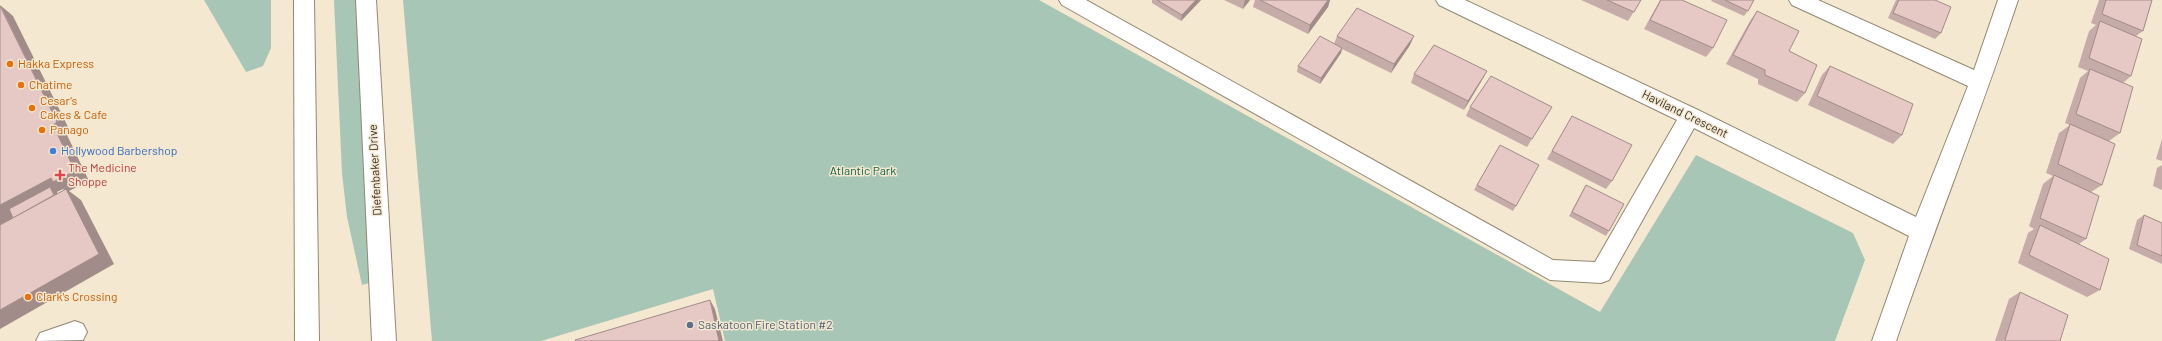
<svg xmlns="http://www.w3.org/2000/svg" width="2162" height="341" font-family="Barlow,sans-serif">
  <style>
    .green { fill: #a8c6b6 }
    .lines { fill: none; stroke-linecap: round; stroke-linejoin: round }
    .minor-casing { stroke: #938872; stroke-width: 2 }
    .major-casing { stroke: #938872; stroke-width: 2 }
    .minor { fill: #fff; fill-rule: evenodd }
    .major { fill: #fff; fill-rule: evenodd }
    .wall { fill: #c6aca9 }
    .shaded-wall { fill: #a18c89 }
    .building { fill: #e6c8c4; stroke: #a18c89 }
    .food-dot { fill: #e8710a; stroke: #f4e8d0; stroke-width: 1.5 }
    .shop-dot { fill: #3f7fe0; stroke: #f4e8d0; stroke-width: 1.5 }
    .health-dot { fill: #e0444e; stroke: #f4e8d0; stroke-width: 1.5 }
    .service-dot { fill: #5c6f8a; stroke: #f4e8d0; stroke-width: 1.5 }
    .labels { text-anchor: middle; stroke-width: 3; stroke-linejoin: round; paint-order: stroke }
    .food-label { font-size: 12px; fill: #c56008; stroke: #f4e8d0; text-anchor: start }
    .street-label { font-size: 12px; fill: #3a352c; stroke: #f4e8d0 }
    .shop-label { font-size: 12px; fill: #366cbe; stroke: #f4e8d0; text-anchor: start }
    .health-label { font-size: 12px; fill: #be3a42; stroke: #f4e8d0; text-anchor: start }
    .park-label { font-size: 12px; fill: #0f6142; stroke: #f4e8d0 }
    .service-label { font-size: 12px; fill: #4e5e75; stroke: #f4e8d0; text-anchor: start }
  </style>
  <rect width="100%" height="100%" fill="#f4e8d0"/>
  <g class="green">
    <path d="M204 0H271V48L263 66 246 72Z"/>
    <path d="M334 0H356L369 283 362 285 347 217 342 173Z"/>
    <path d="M403 0H1039L1600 312 1696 155 1853 233 1865 260 1835 341H725L713 289 541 341H432Z"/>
  </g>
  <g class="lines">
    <defs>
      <g id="minor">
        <path d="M1059 0H1086L1553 260 1595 262 1677 120 1439 5 1436 0H1465L1698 110 1916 217 1968 86 1792 5 1789 0H1818L1974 70 1998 0H2018C1980 115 1935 227 1896 341H1872L1909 236 1694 128 1609 280 1601 283 1550 280 1062 5Z"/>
        <path d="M75 321 83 324 87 332 83 340 36 341 40 333Z"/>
      </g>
      <g id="major">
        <path d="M294 0H314L319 341H295Z"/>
        <path d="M356 0H376L396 341H372Z"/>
      </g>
    </defs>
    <use href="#minor" class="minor-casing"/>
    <use href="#major" class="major-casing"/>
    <use href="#minor" class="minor"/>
    <use href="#major" class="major"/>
  </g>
  <g class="wall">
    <path d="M1152 0H1201L1181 21 1152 3Z"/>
    <path d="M1224 0H1250L1243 9Z"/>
    <path d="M1255 0H1330L1328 7 1308 34 1253 7Z"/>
    <path d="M1581 0H1641L1628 21Z"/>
    <path d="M1660 0H1682L1713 48 1706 57 1644 29Z"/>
    <path d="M1712 0H1754L1748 11 1744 16 1711 1Z"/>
    <path d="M1896 0H1935L1941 33 1935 39 1888 18Z"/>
    <path d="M2099 0H2152L2143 31 2136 36 2131 76 2123 83 2120 133 2109 141 2102 185 2091 192 2086 239 2079 244 2100 290 2087 297 2018 263 2028 233 2034 229 2029 226 2043 184 2053 176 2046 173 2059 133 2070 125 2065 123 2080 78 2088 71 2078 67 2089 31 2096 25 2091 23Z"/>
    <path d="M1757 11 1789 51 1805 93 1797 102 1758 84V79L1726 64 1750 21Z"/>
    <path d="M1337 36 1410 45 1391 73 1342 49 1341 53 1320 84 1297 72 1298 66 1334 44Z"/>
    <path d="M1830 66 1902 135 1893 144 1808 105 1822 75Z"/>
    <path d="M1487 71 1482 80 1464 110 1411 83 1414 74Z"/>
    <path d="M1470 107H1552L1527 147 1466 116Z"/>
    <path d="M1572 116 1612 181 1606 189 1547 159Z"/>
    <path d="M2162 139V161L2156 159Z"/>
    <path d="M1500 145 1516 206 1513 211 1474 190Z"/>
    <path d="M2162 165V190L2153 186 2157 168Z"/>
    <path d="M1586 185 1609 231 1606 236 1569 216 1583 190Z"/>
    <path d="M2144 215 2162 223V264L2129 249 2137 220Z"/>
    <path d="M2020 292 2060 341H1995L2009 299Z"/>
  </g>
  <g class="shaded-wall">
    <path d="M1196 0H1201L1181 21 1182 15Z"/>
    <path d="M1245 0H1250L1243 9Z"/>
    <path d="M1328 0H1330L1328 7 1308 34 1310 25Z"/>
    <path d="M0 5 13 16 71 133 67 135 89 181 69 191 81 200 114 264 0 329V310L99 254 67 192 63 189 57 192 66 209 24 231 17 226 59 204 54 194 12 217 14 223 0 231V205L51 178 56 181 75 171 53 125 57 122Z"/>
    <path d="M1414 36 1410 45 1391 73 1394 64Z"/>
    <path d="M1342 48 1341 53 1320 84 1321 78Z"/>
    <path d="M1487 71 1482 80 1464 110 1468 101Z"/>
    <path d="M710 300 715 309 723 341H719Z"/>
  </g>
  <g class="building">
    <path d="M1157 0H1196L1182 15Z"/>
    <path d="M1260 0H1328L1310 25Z"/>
    <path d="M1607 0H1641L1634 12Z"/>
    <path d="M1661 0H1682L1727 20 1713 48 1650 20Z"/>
    <path d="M1725 0H1754L1748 11Z"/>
    <path d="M1899 0H1935L1951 7 1941 33 1893 13Z"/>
    <path d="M2106 0H2152L2143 31 2102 14Z"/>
    <path d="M0 6 57 122 53 125 75 171 53 182 51 178 0 205Z"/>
    <path d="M1357 8 1414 36 1394 64 1337 36Z"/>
    <path d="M1757 11 1799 31 1789 51 1817 65 1805 93 1765 75V70L1733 55Z"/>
    <path d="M2100 21 2142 39 2131 76 2089 58Z"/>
    <path d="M1320 36 1342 48 1321 78 1298 66Z"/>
    <path d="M1434 45 1487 71 1468 101 1414 74Z"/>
    <path d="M1830 66 1913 104 1902 135 1817 96Z"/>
    <path d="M2090 69 2133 87 2120 133 2076 114Z"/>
    <path d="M1491 76 1552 107 1532 139 1470 107Z"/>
    <path d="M1572 116 1632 145 1612 181 1552 151Z"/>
    <path d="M2070 124 2115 144 2102 185 2058 164Z"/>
    <path d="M1500 145 1539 165 1516 206 1477 185Z"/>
    <path d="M2054 175 2099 196 2086 239 2040 218Z"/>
    <path d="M1586 185 1624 204 1609 231 1572 212Z"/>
    <path d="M50 187 54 195 13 218 9 209Z"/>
    <path d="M66 189 99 254 0 310V225Z"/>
    <path d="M2144 215 2162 223V256L2137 245Z"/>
    <path d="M2040 225 2109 259 2100 290 2029 255Z"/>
    <path d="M2020 292 2068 315 2060 341H2007L2005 340Z"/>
    <path d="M710 300 719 341H576L575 340Z"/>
  </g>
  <g class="food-dot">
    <circle cx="10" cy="64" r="4"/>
    <circle cx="21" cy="85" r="4"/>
    <circle cx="32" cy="108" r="4"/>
    <circle cx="42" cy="130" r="4"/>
    <circle cx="28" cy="297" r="4"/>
  </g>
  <circle class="shop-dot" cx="53" cy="151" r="4"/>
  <path class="health-dot" d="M58 169h4v4h4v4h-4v4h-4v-4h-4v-4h4z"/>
  <circle class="service-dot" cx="690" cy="325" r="4"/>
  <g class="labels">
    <g class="food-label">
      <text x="18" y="68">Hakka Express</text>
      <text x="29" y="89">Chatime</text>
      <text x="40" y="105">Cesar's<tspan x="40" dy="14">Cakes &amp; Cafe</tspan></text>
      <text x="50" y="134">Panago</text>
      <text x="36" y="301">Clark's Crossing</text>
    </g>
    <g class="street-label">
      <text transform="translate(1685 114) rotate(26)" y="4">Haviland Crescent</text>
      <text transform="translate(375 170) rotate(-93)" y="4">Diefenbaker Drive</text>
    </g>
    <g class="shop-label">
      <text x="61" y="155">Hollywood Barbershop</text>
    </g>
    <g class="health-label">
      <text x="68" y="172">The Medicine<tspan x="68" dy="14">Shoppe</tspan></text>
    </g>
    <g class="park-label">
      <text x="863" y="175">Atlantic Park</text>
    </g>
    <g class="service-label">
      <text x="698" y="329">Saskatoon Fire Station #2</text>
    </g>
  </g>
</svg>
